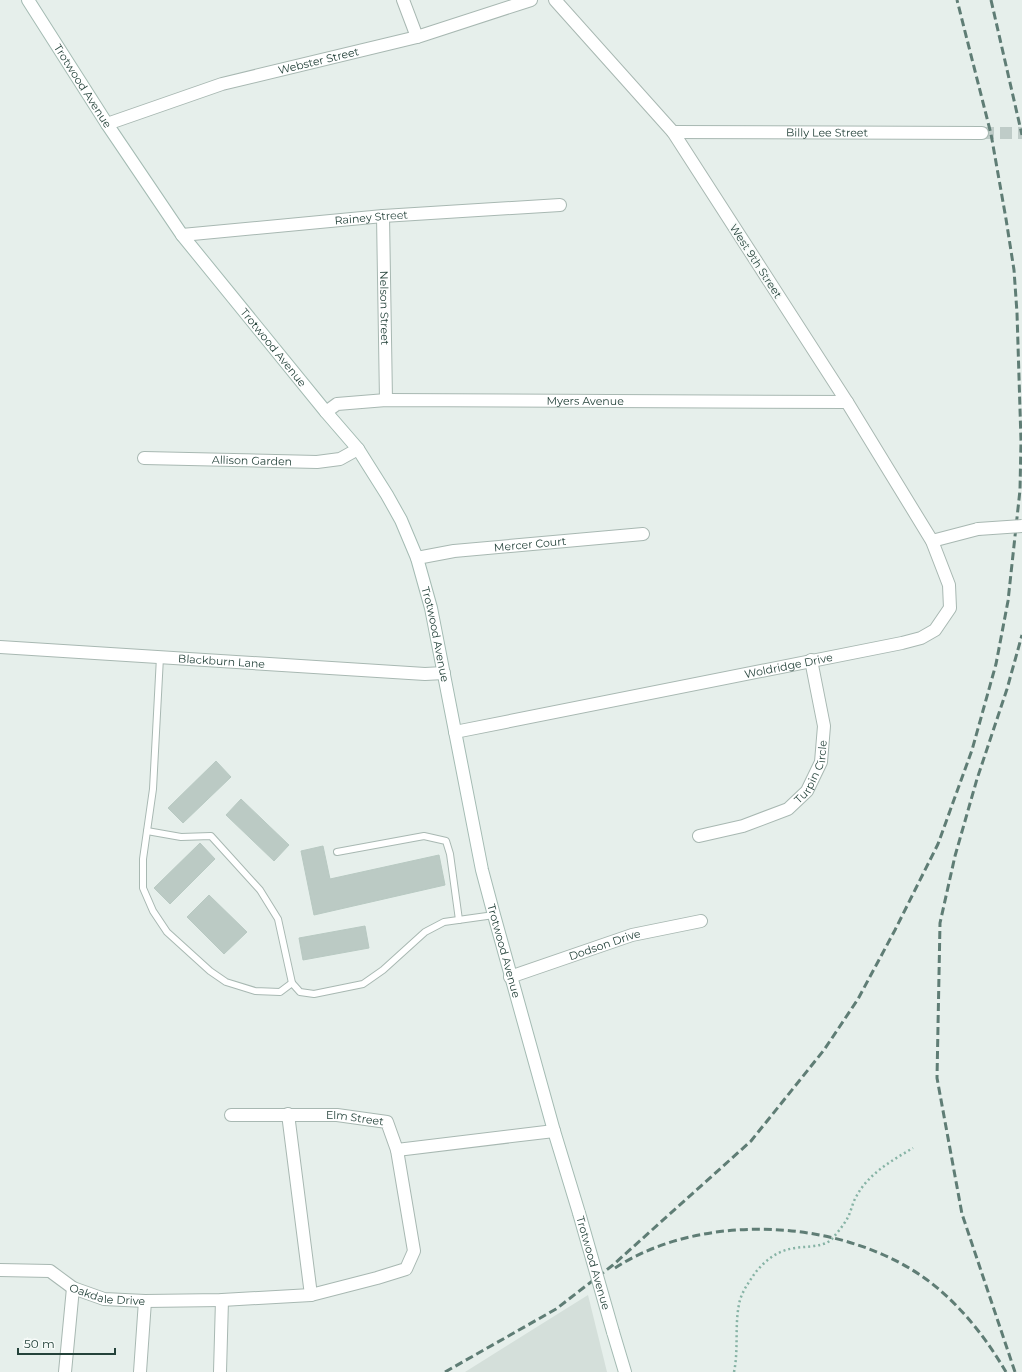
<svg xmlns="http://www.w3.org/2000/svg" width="1022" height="1372" font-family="Montserrat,sans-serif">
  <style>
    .built { fill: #d4dfda }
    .building { fill: #bbcac4; stroke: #b8c9c2 }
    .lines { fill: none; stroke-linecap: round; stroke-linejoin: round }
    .minor-tunnel { stroke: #bfccc8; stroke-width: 12; stroke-dasharray: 12 6; stroke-linecap: butt }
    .service-casing { stroke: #a8b8b2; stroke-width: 8 }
    .minor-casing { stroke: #a8b8b2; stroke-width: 14 }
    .secondary-casing { stroke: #a4bbb3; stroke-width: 14 }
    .path { stroke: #86b3a5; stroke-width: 2.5; stroke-dasharray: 2 3; stroke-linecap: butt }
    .service { stroke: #fff; stroke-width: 6 }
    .minor { stroke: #fff; stroke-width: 12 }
    .secondary { stroke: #fff; stroke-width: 12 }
    .rail { stroke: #5f7d75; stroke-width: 3; stroke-dasharray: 8 4; stroke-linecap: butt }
    .minor-bridge-casing { stroke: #a8b8b2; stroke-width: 14; stroke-linecap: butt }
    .secondary-bridge-casing { stroke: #a4bbb3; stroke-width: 14; stroke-linecap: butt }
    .minor-bridge { stroke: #fff; stroke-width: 12 }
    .secondary-bridge { stroke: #fff; stroke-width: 12 }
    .labels { text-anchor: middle; stroke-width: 3.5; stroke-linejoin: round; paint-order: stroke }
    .street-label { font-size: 11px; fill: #24423a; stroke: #f7fbf9 }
  </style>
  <rect width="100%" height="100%" fill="#e6efeb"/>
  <path class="built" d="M588 1295 607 1372H465Z"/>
  <g class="building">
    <path d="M216 761 231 777 183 823 168 808Z"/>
    <path d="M241 799 289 845 274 861 226 815Z"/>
    <path d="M200 843 215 859 170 904 154 888Z"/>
    <path d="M323 846 330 879 439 855 445 885 314 915 301 851Z"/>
    <path d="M209 895 247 932 224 954 187 917Z"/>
    <path d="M365 926 369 948 303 960 299 938Z"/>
  </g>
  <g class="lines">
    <path class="minor-tunnel" d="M982 133H1022"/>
    <defs>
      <g id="service">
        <path d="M160 657 153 789 143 859V888L153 911 167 932 210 971 226 982 255 991 280 992 292 983"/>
        <path d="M147 831 181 837 211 836 260 890 278 919 292 983 300 992 314 994 363 984 383 970 425 932 444 922 494 915"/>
        <path d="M337 852 424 836 446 841 450 854 459 920"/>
      </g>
      <g id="minor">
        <path d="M403 0 417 37"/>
        <path id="s1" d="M107 124 222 84 417 37 531 0"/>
        <path id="s2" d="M673 132 982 133"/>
        <path id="s3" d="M383 216 386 400"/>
        <path id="s4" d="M182 235 383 216 560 205"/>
        <path id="s5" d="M326 412 337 404 386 400 847 402"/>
        <path id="s6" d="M144 458 317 462 340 459 358 449"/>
        <path d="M932 541 978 529"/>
        <path id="s7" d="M417 558 454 551 643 534"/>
        <path id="s8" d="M0 647 425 674 444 673"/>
        <path id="s9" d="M455 732 902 643 921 638 935 630 950 608 949 585 932 541 847 402 673 132 555 0"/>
        <path id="s10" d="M699 836 743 826 788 809 807 791 821 762 824 726 811 660"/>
        <path id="s11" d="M510 977 632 935 701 921"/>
        <path d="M288 1114 311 1295"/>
        <path id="s12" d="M231 1115H337L387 1122 397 1150 554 1131"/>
        <path id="s13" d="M0 1270 50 1271 73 1288 104 1299 145 1301 222 1300 311 1295 377 1278 406 1269 414 1251 397 1150"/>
        <path d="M65 1372 73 1288"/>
        <path d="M140 1372 145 1301"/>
        <path d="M220 1372 222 1300"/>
      </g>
      <g id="secondary">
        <path id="s14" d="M28 0 107 124 182 235 326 412 358 449 387 495 401 520 417 558 431 608 482 870 494 915 554 1131 579 1213"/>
        <path d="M613 1332 625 1372"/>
      </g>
    </defs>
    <use href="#service" class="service-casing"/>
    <use href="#minor" class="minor-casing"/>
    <use href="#secondary" class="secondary-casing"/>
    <path class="path" d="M734 1372C739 1348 734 1323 740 1300 743 1290 749 1282 755 1273 763 1263 773 1254 786 1250 801 1245 822 1249 832 1239 837 1233 843 1226 847 1219 851 1212 852 1204 856 1197 868 1174 891 1161 913 1148"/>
    <use href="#service" class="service"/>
    <use href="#minor" class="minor"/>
    <use href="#secondary" class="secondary"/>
    <g class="rail">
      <path d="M991 0 1022 135"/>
      <path d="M615 1268C704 1210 847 1219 930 1282 962 1307 986 1338 1006 1372"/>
      <path d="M445 1372 556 1309 613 1265 751 1141 824 1050 858 999 895 930 938 844 972 750 996 664 1008 601 1020 490 1021 441 1017 313 1014 270 1006 219 991 134 957 0"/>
      <path d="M1015 1372 962 1214 937 1078 940 923 955 856 977 779 1007 689 1022 635"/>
    </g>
    <defs>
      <path id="minor-bridge" d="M978 529 1022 526"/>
      <g id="secondary-bridge">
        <path id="s15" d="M579 1213 613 1332"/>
      </g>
    </defs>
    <use href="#minor-bridge" class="minor-bridge-casing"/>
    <use href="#secondary-bridge" class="secondary-bridge-casing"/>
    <use href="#minor-bridge" class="minor-bridge"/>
    <use href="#secondary-bridge" class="secondary-bridge"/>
  </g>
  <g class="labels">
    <g class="street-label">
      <text dy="4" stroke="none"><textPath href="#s1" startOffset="221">Webster Street</textPath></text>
      <text dy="4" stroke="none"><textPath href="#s14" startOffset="102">Trotwood Avenue</textPath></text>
      <text dy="4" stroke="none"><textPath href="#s2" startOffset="154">Billy Lee Street</textPath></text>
      <text dy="4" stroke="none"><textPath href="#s4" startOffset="190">Rainey Street</textPath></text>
      <text transform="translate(756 261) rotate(57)" y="4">West 9th Street</text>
      <text dy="4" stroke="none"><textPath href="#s3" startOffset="92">Nelson Street</textPath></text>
      <text dy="4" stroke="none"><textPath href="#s14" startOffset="426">Trotwood Avenue</textPath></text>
      <text dy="4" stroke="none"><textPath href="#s5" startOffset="262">Myers Avenue</textPath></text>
      <text dy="4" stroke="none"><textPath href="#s6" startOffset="108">Allison Garden</textPath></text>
      <text dy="4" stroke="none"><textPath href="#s7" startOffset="114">Mercer Court</textPath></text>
      <text dy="4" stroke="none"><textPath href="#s14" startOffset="761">Trotwood Avenue</textPath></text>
      <text dy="4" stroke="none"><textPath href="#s8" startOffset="222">Blackburn Lane</textPath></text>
      <text dy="4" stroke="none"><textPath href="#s9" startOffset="340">Woldridge Drive</textPath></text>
      <text dy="4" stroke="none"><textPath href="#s10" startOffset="139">Turpin Circle</textPath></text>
      <text dy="4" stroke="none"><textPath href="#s11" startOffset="100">Dodson Drive</textPath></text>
      <text dy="4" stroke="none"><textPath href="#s14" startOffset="1085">Trotwood Avenue</textPath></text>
      <text dy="4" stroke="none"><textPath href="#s12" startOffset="124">Elm Street</textPath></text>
      <text dy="4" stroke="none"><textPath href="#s15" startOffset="52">Trotwood Avenue</textPath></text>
      <text dy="4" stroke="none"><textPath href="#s13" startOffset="114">Oakdale Drive</textPath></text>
    </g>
  </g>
  <path d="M18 1348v6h97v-6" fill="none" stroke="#24423a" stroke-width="2"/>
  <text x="24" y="1348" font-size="12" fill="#24423a" stroke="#f7fbf9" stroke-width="3" paint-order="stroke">50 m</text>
</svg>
